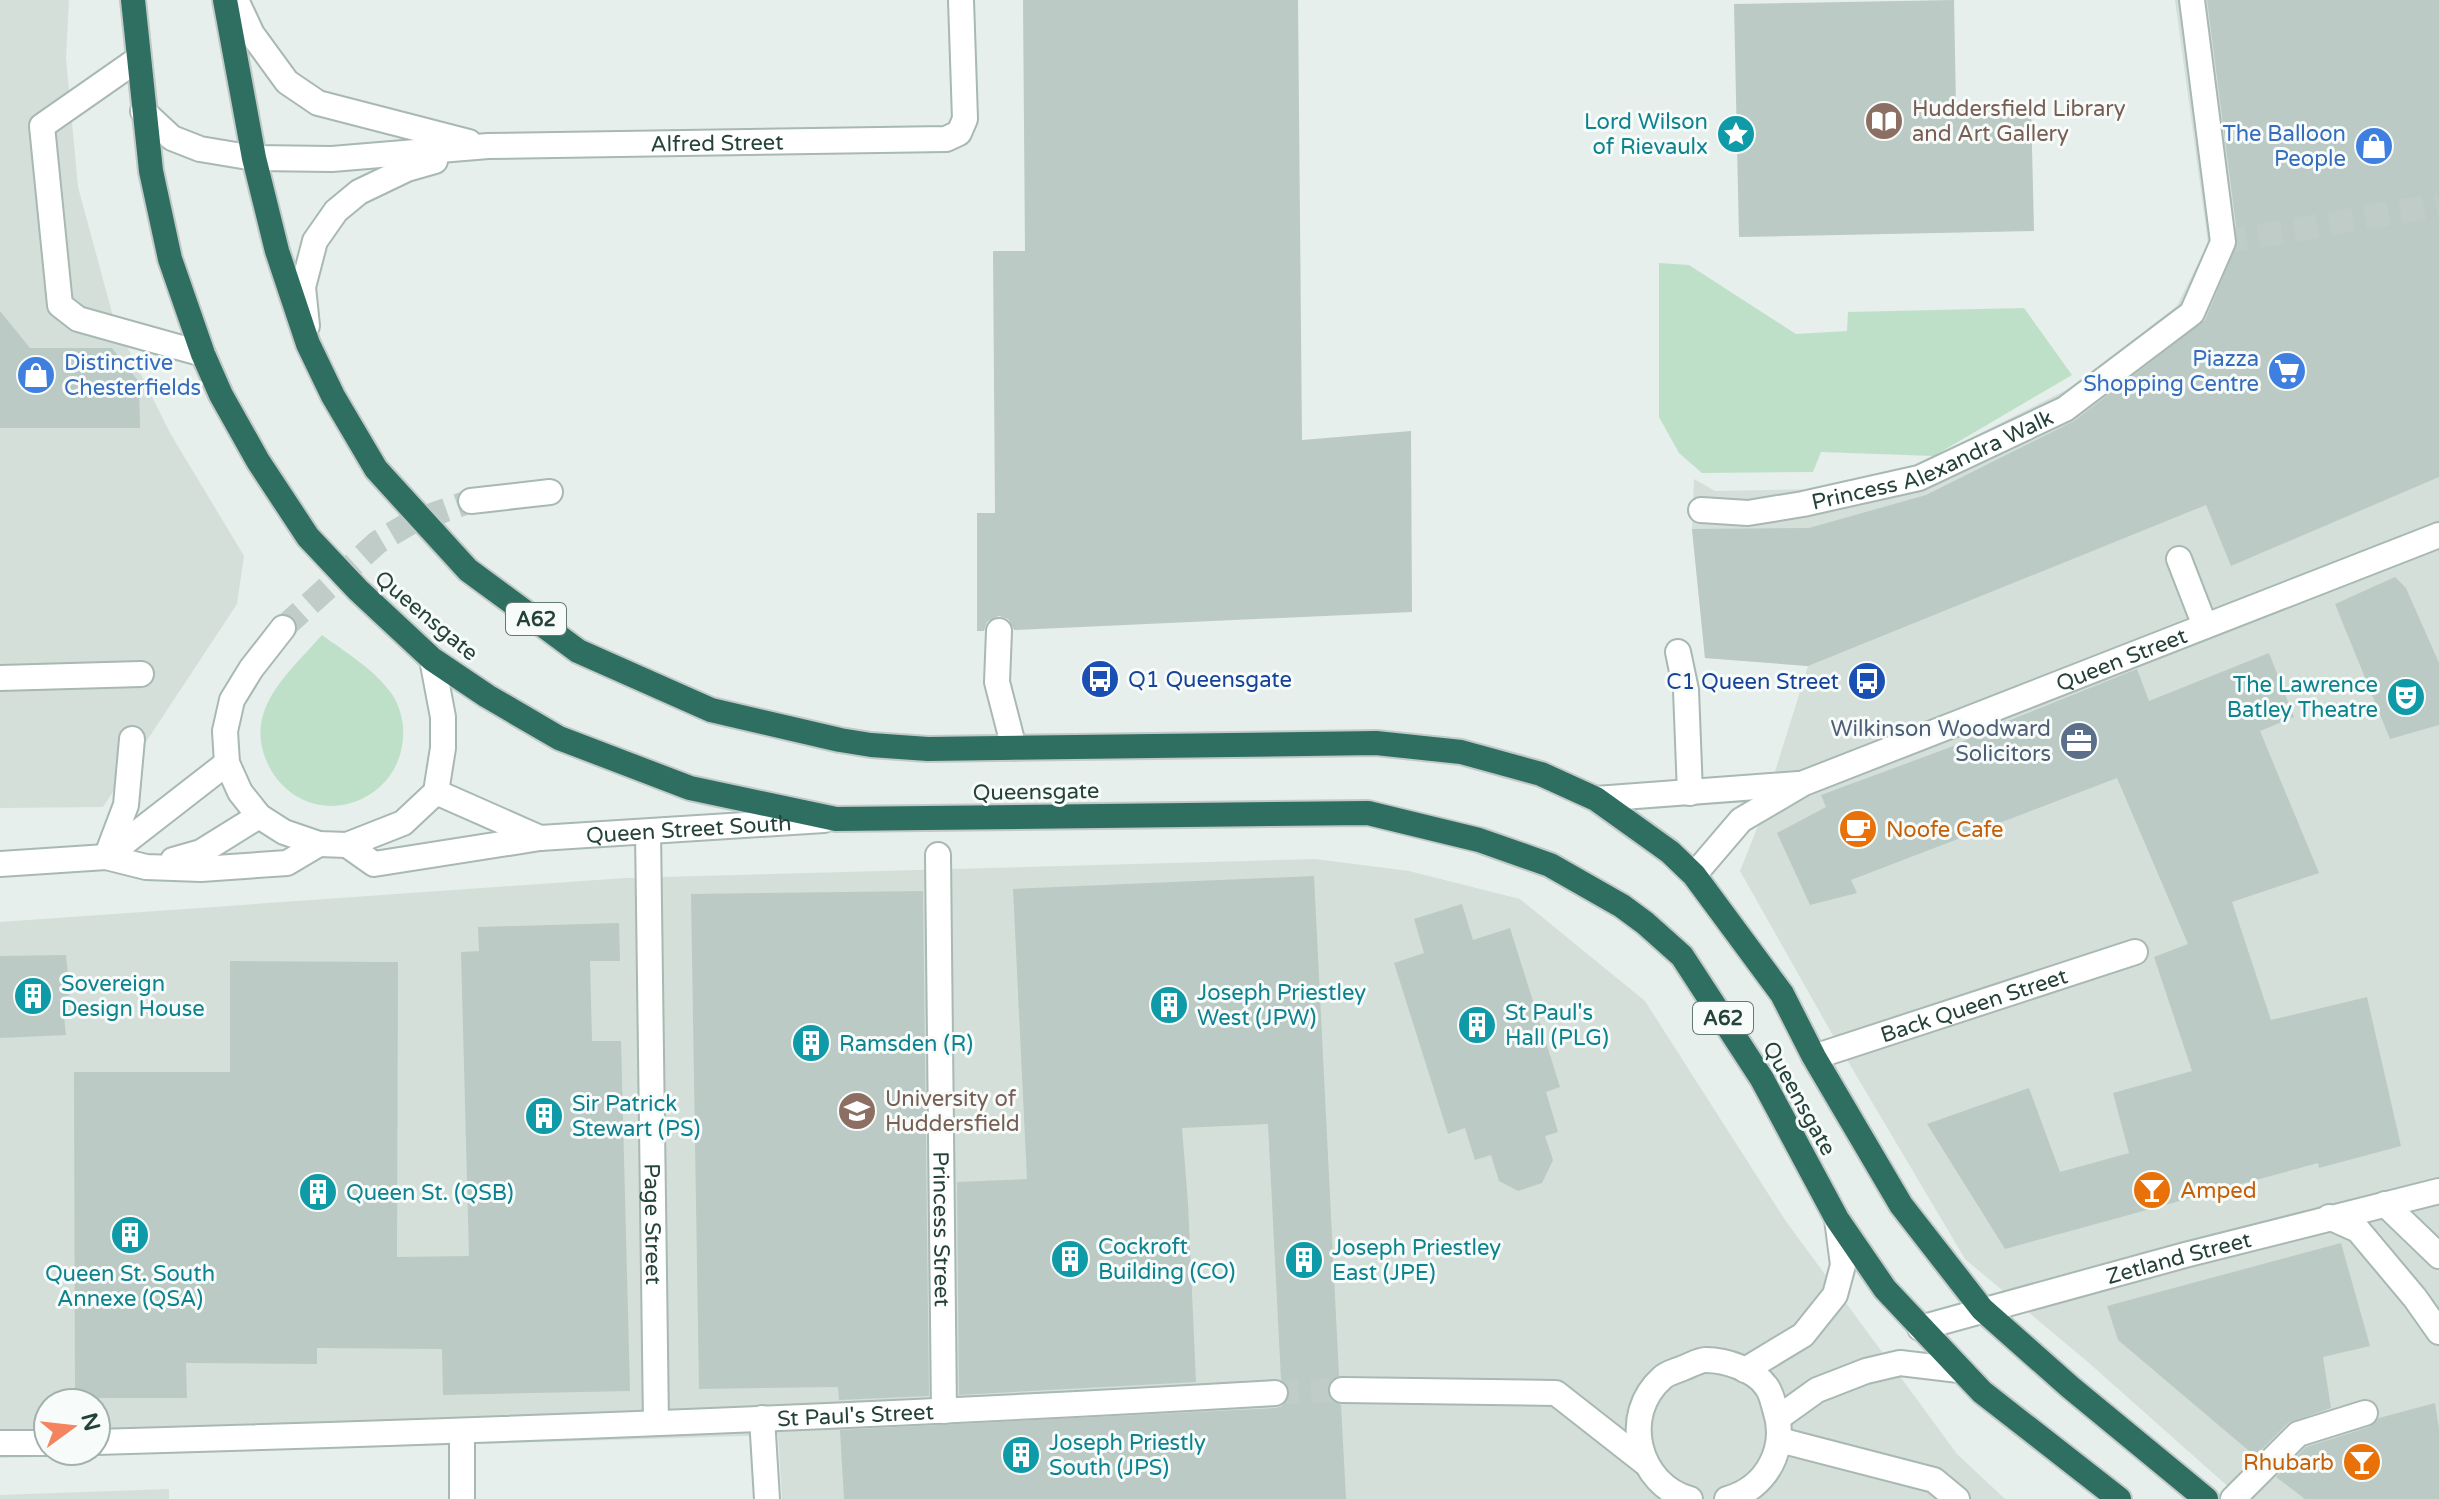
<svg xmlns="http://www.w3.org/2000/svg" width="2439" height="1499" font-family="'Varela Round',sans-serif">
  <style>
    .built { fill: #d4dfda; fill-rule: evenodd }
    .green { fill: #bfe0c8 }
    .building { fill: #bbcac4 }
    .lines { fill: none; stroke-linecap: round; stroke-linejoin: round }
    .minor-tunnel { stroke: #bfccc8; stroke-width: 24; stroke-dasharray: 24 12; stroke-linecap: butt }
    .minor-casing { stroke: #a8b8b2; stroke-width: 28 }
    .highway-casing { stroke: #c2cac8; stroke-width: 28 }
    .minor { stroke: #fff; stroke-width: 24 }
    .highway { stroke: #2f6f62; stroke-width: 24 }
    .labels { text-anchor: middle; stroke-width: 6; stroke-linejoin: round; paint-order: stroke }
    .shield { fill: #f7fbf9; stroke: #637a73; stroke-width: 2 }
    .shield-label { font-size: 20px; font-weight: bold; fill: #24423a }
    .education-label { font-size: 22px; fill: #785e54; stroke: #f7fbf9; text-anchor: start }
    .culture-label { font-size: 22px; fill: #0d838f; stroke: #f7fbf9; text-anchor: start }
    .shop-label { font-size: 22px; fill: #366cbe; stroke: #f7fbf9; text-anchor: end }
    .street-label { font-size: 22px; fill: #24423a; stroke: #f7fbf9 }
    .transit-label { font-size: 22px; fill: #164399; stroke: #f7fbf9; text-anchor: start }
    .service-label { font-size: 22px; fill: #4e5e75; stroke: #f7fbf9; text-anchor: end }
    .food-label { font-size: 22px; fill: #c56008; stroke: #f7fbf9; text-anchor: start }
  </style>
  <rect width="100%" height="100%" fill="#e6efeb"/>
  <g class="built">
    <path d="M0 0H69L66 58 78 187 114 320 170 433 244 556 237 604 103 807 0 808Z"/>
    <path d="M2175 0H2439V1499H2242L2089 1363 1965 1259 1840 1048 1740 871 1758 826 1808 666 1705 658 1692 529 1694 479 1715 491 1820 489 1919 464 2074 386 2177 306 2208 243Z"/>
    <path d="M1315 859 1409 871 1520 899 1645 1001 1785 1220 1957 1454 2005 1499H782L778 1435 0 1458V922L625 878ZM48 1403H96V1451H48Z"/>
    <path d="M169 1489V1499H0V1495Z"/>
  </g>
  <g class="green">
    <path d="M1659 263 1689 265 1796 334 1847 331 1848 312 2024 308 2072 375 1934 456 1821 452 1813 472 1702 473 1679 453 1659 417Z"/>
    <path d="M322 635C345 652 374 669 391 693 398 702 402 716 403 727 408 803 311 837 271 770 261 753 257 731 264 712 274 683 302 658 322 635Z"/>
  </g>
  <g class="building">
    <path d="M1023 0H1298L1302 440 1411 431 1412 612 1014 630 1008 619 999 616 987 622 984 631H977V513H995L993 251H1025Z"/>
    <path d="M1954 0 1956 107 2031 106 2034 231 1739 237 1734 4Z"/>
    <path d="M2207 0H2439V477L2231 566 2206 505 1808 666 1705 658 1692 529 1809 528 1926 495 2074 421 2205 320 2238 241Z"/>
    <path d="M0 311 30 348H112L139 382 140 428H0Z"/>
    <path d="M2395 577 2406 588 2439 663V725L2390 739 2335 604Z"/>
    <path d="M2269 653 2294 717 2260 731 2319 873 2232 902 2271 1020 2367 997 2401 1146 2319 1168 2318 1163 2005 1249 1927 1124 2029 1088 2060 1172 2129 1153 2113 1093 2192 1071 2154 957 2188 944 2117 778 1851 880 1857 893 1810 905 1777 833 1826 807 1821 795 1951 747 1993 727 2137 669 2149 701Z"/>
    <path d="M1314 876 1339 1376 1330 1382 1327 1391 1329 1398 1341 1405 1346 1499H844L840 1430 1276 1408 1282 1406 1288 1400 1290 1393 1288 1386 1281 1379 1268 1124 1182 1128 1188 1203 1196 1382 959 1395 957 1182 1027 1179 1013 889Z"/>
    <path d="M923 891 929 1396 839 1400 838 1387 699 1389 691 894Z"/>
    <path d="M1462 904 1473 940 1510 928 1560 1087 1546 1092 1558 1132 1545 1136 1553 1160 1542 1183 1518 1191 1499 1181 1491 1155 1475 1160 1465 1128 1448 1134 1394 963 1424 953 1414 919Z"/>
    <path d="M619 923 620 961H590L592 1041H621L630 1391 443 1395 442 1349 317 1348V1364L186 1363 187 1398H75L74 1072H230V961L398 962 397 1257 469 1256 461 952 479 951 478 927Z"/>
    <path d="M66 955 70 995 62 997 66 1035 0 1038V956Z"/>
    <path d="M2341 1243 2370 1346 2323 1357 2331 1408 2288 1423 2255 1456 2118 1340 2107 1306Z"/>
    <path d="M2435 1403 2439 1429V1499H2305L2276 1477 2306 1447 2369 1427 2379 1418Z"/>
  </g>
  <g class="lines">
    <g class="minor-tunnel">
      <path d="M2223 242 2439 205"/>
      <path d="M283 628 378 542 412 522 471 501"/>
      <path d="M1275 1393 1342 1390"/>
    </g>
    <defs>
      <g id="minor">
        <path d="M236 0 252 34 287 82 318 103 469 142"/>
        <path d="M138 59 42 126 60 305 78 319 203 354"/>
        <path id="s1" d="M143 111 172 138 200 149 254 158 332 159 488 146 946 139 959 133 965 119 961 0"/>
        <path d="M307 326 303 287 315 241 336 211 359 192 407 169 435 161"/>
        <path d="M471 501 550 492"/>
        <path id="s2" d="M1701 510 1748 513 1803 504 1919 478 2065 409 2192 313 2223 242 2192 0"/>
        <path d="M2179 559 2205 626"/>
        <path d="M283 628 251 669 232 700 225 731 227 763 240 792 259 816 284 832 319 844 347 845 403 823 436 792 443 748V717L432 659"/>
        <path d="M999 631 997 682 1014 748"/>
        <path d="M1678 652 1686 690 1690 793"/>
        <path d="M0 678 141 674"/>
        <path d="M436 792 540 838"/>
        <path d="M1596 799 1798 784"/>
        <path id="s3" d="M648 832 656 1423"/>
        <path id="s4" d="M347 845 374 864 540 838 824 820"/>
        <path d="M107 855 126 805 132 739"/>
        <path id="s5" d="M938 855 944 1411"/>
        <path d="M106 857 227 763"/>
        <path d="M173 860 201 852 259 816"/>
        <path d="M0 864 106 857 146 867 201 869 287 863 319 844"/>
        <path id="s6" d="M1694 875 1741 820 1804 783 2439 535"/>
        <path id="s7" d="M1814 1057 2135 952"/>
        <path d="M2385 1204 2439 1256"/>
        <path d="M2329 1217 2358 1230 2415 1298 2439 1332"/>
        <path id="s8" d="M1920 1328 2185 1255 2439 1191"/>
        <path d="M1745 1370 1803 1335 1835 1295 1843 1265 1837 1219"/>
        <path d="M1342 1390 1556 1393 1644 1462"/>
        <path d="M762 1418 767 1499"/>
        <path d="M1778 1418 1817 1390 1866 1371 1900 1363 1959 1370"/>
        <path d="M1780 1440 1934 1480 1957 1499"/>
        <path id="s9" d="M96 1442C489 1431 882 1416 1275 1393"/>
        <path d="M0 1443H48"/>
        <path d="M462 1499V1431"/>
        <path d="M1690 1499C1638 1485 1620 1415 1662 1378 1667 1373 1676 1371 1683 1368 1691 1365 1699 1360 1706 1360 1726 1360 1755 1370 1766 1386 1771 1392 1773 1402 1775 1409 1788 1448 1767 1488 1727 1499"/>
        <path d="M2233 1499 2298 1434 2365 1413"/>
      </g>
      <g id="highway">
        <path d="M133 0 151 171 170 259 203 354 221 395 258 461 308 537 358 590 432 659 487 696 559 738 690 788 836 819 1368 813 1479 840 1550 865 1622 906 1645 923 1682 956 1762 1079 1837 1219 1885 1289 1982 1392 2119 1499"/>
        <path d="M225 0 254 158 277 251 308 344 333 396 376 469 468 570 578 651 711 710 840 740 871 745 928 749 1376 743 1461 752 1541 774 1596 799 1670 852 1694 875 1782 994 1814 1057 1901 1205 1982 1309 2070 1387 2206 1499"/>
      </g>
    </defs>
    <use href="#minor" class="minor-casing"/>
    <use href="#highway" class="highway-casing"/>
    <use href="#minor" class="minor"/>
    <use href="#highway" class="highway"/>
  </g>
  <defs>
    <symbol id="library-disc" viewBox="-11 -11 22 22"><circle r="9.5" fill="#8d6e63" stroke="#f7fbf9"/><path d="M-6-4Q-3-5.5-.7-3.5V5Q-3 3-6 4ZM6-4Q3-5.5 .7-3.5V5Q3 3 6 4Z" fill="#fff"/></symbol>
    <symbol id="sight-disc" viewBox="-11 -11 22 22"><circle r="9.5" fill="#0f9aa8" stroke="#f7fbf9"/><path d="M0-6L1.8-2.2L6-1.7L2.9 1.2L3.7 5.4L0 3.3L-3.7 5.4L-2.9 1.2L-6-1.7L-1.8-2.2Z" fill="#fff"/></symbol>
    <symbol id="shop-disc" viewBox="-11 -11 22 22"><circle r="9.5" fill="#3f7fe0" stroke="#f7fbf9"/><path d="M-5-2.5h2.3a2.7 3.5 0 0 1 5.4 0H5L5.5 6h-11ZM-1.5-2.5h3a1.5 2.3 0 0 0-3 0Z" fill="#fff"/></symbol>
    <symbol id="supermarket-disc" viewBox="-11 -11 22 22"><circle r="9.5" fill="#3f7fe0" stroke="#f7fbf9"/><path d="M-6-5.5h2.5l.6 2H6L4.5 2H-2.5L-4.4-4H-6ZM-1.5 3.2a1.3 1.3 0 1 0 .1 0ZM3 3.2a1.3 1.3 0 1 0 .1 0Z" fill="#fff"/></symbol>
    <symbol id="bus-disc" viewBox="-11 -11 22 22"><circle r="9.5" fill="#1a4fb4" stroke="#f7fbf9"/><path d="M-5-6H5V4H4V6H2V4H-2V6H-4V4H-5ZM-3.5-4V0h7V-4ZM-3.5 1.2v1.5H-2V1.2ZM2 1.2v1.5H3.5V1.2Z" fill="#fff"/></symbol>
    <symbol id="theatre-disc" viewBox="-11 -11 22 22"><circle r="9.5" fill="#0f9aa8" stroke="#f7fbf9"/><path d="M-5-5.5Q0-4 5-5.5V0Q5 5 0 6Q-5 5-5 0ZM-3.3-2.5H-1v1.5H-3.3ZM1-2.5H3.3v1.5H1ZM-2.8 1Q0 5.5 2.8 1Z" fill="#fff"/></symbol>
    <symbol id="office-disc" viewBox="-11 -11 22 22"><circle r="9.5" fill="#5c6f8a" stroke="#f7fbf9"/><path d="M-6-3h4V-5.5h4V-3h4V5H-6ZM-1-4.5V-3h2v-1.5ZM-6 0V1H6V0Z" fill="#fff"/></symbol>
    <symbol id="cafe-disc" viewBox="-11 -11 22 22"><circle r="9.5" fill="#e8710a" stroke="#f7fbf9"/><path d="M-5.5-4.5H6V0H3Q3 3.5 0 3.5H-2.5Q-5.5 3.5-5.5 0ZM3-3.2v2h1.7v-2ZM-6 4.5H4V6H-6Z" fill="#fff"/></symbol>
    <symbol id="building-disc" viewBox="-11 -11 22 22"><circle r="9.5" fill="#0f9aa8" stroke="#f7fbf9"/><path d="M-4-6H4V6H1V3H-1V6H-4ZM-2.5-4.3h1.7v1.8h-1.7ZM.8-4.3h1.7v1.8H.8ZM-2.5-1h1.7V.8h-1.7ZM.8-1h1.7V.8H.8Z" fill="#fff"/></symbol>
    <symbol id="university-disc" viewBox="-11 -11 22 22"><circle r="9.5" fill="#8d6e63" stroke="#f7fbf9"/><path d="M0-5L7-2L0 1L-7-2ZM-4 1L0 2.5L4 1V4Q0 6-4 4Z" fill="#fff"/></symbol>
    <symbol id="bar-disc" viewBox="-11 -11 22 22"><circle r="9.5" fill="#e8710a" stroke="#f7fbf9"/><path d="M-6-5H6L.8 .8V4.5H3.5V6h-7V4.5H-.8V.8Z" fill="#fff"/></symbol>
  </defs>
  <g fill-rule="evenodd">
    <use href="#library-disc" x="1862" y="99" width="44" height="44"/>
    <use href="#sight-disc" x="1714" y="112" width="44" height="44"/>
    <use href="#shop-disc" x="2352" y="124" width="44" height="44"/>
    <use href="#supermarket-disc" x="2265" y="349" width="44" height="44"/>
    <use href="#shop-disc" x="14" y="353" width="44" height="44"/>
    <use href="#bus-disc" x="1078" y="657" width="44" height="44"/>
    <use href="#bus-disc" x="1845" y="659" width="44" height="44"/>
    <use href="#theatre-disc" x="2384" y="675" width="44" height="44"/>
    <use href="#office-disc" x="2057" y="719" width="44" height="44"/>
    <use href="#cafe-disc" x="1836" y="807" width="44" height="44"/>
    <use href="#building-disc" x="11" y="974" width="44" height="44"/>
    <use href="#building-disc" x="1147" y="983" width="44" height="44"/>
    <use href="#building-disc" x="1455" y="1003" width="44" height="44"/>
    <use href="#building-disc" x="789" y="1021" width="44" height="44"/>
    <use href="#university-disc" x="835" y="1089" width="44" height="44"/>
    <use href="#building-disc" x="522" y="1094" width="44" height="44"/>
    <use href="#bar-disc" x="2130" y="1168" width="44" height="44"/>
    <use href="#building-disc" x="296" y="1170" width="44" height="44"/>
    <use href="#building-disc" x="108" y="1213" width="44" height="44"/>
    <use href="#building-disc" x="1048" y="1237" width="44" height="44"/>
    <use href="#building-disc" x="1282" y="1238" width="44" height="44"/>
    <use href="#building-disc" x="999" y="1433" width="44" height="44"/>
    <use href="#bar-disc" x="2340" y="1440" width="44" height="44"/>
  </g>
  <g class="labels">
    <g class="shield">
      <rect x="506" y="603" width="60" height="32" rx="6"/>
      <rect x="1693" y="1002" width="60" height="32" rx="6"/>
    </g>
    <g class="shield-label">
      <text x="536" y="626">A62</text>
      <text x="1723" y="1025">A62</text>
    </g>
    <g class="education-label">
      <text x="1912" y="116">Huddersfield Library<tspan x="1912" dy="25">and Art Gallery</tspan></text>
      <text x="885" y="1106">University of<tspan x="885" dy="25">Huddersfield</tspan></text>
    </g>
    <g class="culture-label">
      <text x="1708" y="129" text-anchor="end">Lord Wilson<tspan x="1708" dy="25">of Rievaulx</tspan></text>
      <text x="2378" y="692" text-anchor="end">The Lawrence<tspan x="2378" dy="25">Batley Theatre</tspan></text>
      <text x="61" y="991">Sovereign<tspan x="61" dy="25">Design House</tspan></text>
      <text x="1197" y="1000">Joseph Priestley<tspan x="1197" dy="25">West (JPW)</tspan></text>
      <text x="1505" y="1020">St Paul's<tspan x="1505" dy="25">Hall (PLG)</tspan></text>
      <text x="839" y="1051">Ramsden (R)</text>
      <text x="572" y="1111">Sir Patrick<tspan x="572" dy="25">Stewart (PS)</tspan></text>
      <text x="346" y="1200">Queen St. (QSB)</text>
      <text x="1098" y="1254">Cockroft<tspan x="1098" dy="25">Building (CO)</tspan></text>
      <text x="1332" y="1255">Joseph Priestley<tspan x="1332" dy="25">East (JPE)</tspan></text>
      <text x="130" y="1281" text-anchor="middle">Queen St. South<tspan x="130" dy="25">Annexe (QSA)</tspan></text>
      <text x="1049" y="1450">Joseph Priestly<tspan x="1049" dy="25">South (JPS)</tspan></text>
    </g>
    <g class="shop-label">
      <text x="2346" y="141">The Balloon<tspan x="2346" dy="25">People</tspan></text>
      <text x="2259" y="366">Piazza<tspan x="2259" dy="25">Shopping Centre</tspan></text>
      <text x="64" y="370" text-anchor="start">Distinctive<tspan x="64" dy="25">Chesterfields</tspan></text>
    </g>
    <g class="street-label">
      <text dy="8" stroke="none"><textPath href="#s1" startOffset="588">Alfred Street</textPath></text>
      <text dy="8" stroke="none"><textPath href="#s2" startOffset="240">Princess Alexandra Walk</textPath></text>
      <text transform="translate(427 615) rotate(40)" y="8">Queensgate</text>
      <text dy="8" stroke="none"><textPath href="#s6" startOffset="486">Queen Street</textPath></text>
      <text transform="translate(1036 791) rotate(-1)" y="8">Queensgate</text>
      <text dy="8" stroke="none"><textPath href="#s4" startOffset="350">Queen Street South</textPath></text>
      <text dy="8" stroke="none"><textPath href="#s7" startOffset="168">Back Queen Street</textPath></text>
      <text transform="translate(1800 1098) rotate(61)" y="8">Queensgate</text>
      <text dy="8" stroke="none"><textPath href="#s3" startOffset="392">Page Street</textPath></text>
      <text dy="8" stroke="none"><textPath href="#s5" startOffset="374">Princess Street</textPath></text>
      <text dy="8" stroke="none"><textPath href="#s8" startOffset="268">Zetland Street</textPath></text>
      <text dy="8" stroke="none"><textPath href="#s9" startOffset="760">St Paul's Street</textPath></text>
    </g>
    <g class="transit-label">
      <text x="1128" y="687">Q1 Queensgate</text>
      <text x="1839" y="689" text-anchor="end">C1 Queen Street</text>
    </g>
    <g class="service-label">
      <text x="2051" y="736">Wilkinson Woodward<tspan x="2051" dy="25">Solicitors</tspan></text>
    </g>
    <g class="food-label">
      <text x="1886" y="837">Noofe Cafe</text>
      <text x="2180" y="1198">Amped</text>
      <text x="2334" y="1470" text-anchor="end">Rhubarb</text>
    </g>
  </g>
  <g transform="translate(72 1427) rotate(75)"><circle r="38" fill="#f7fbf9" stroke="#a3b1ad" stroke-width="2"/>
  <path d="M0-6L14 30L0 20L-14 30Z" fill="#f4845f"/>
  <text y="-12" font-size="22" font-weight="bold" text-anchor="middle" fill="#24423a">N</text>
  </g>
</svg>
